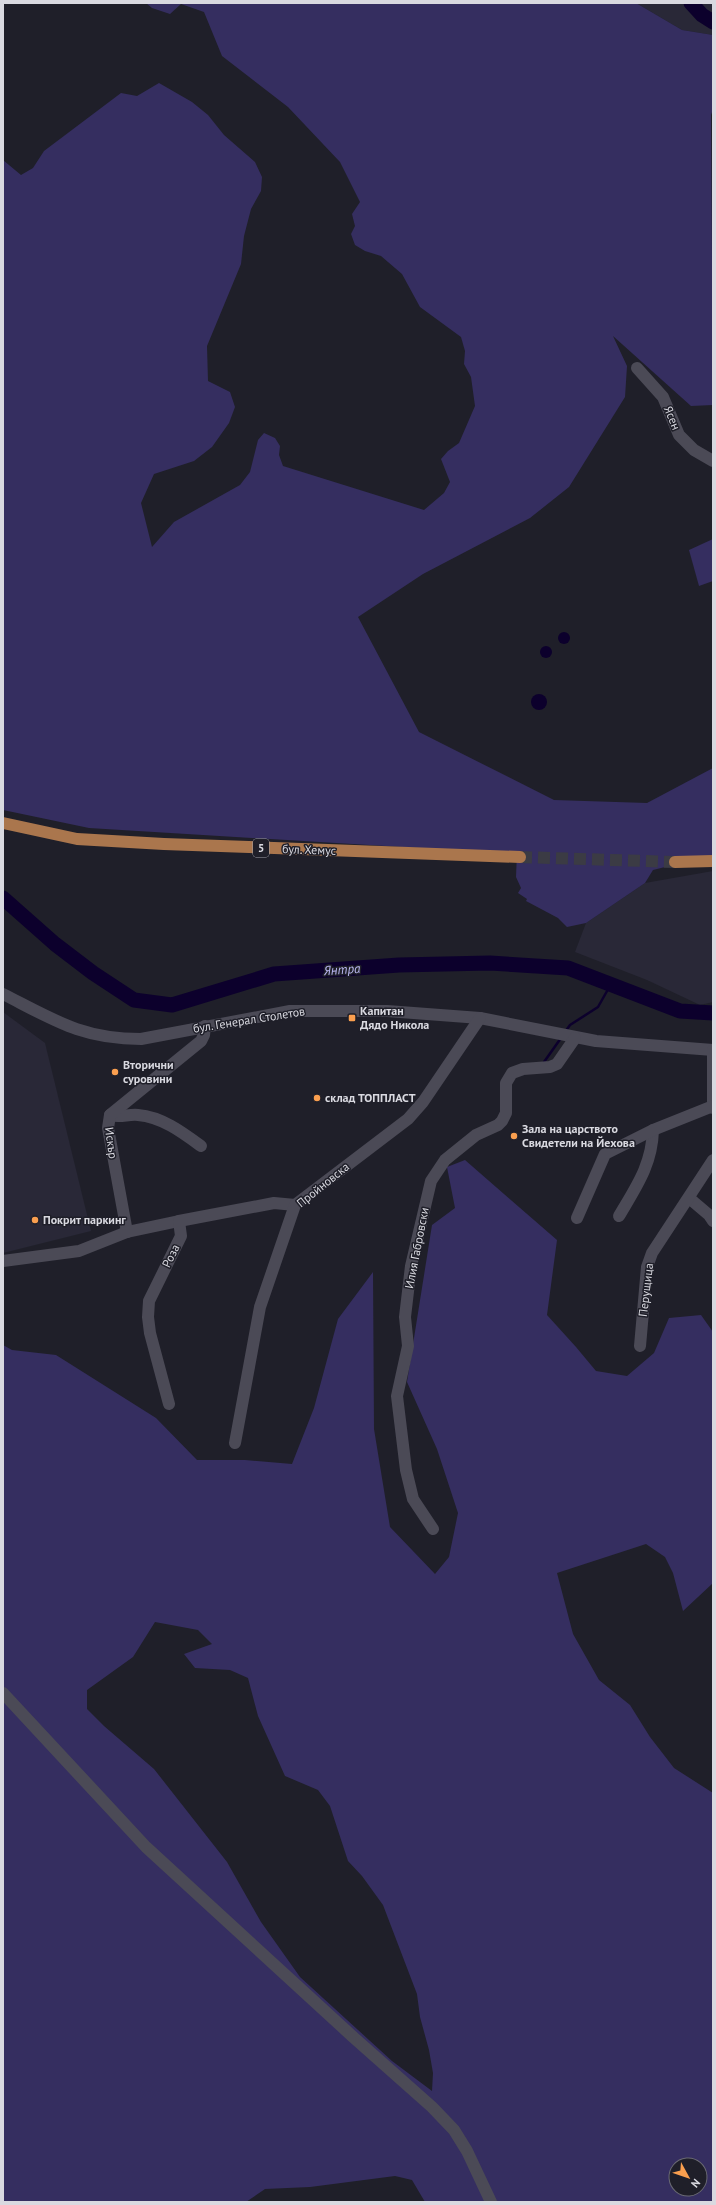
<svg xmlns="http://www.w3.org/2000/svg" width="716" height="2205" font-family="'PT Sans',sans-serif">
  <style>
    .built { fill: #292837 }
    .green { fill: #352e60; fill-rule: evenodd }
    .water { fill: #0c002c }
    .lines { fill: none; stroke-linecap: round; stroke-linejoin: round }
    .stream { stroke: #0c002c; stroke-width: 2.5 }
    .river { stroke: #0c002c; stroke-width: 15 }
    .major-tunnel { stroke: #3b3b44; stroke-width: 12; stroke-dasharray: 12 6; stroke-linecap: butt }
    .minor { stroke: #4b4a56; stroke-width: 12 }
    .major { stroke: #aa764d; stroke-width: 12 }
    .poi-dot { fill: #fa9f4f; stroke: #1f1f29; stroke-width: 1.5 }
    .labels { text-anchor: middle; stroke-width: 3; stroke-linejoin: round; paint-order: stroke }
    .shield { fill: #1f1f29; stroke: #a1a1a9; stroke-width: 1 }
    .shield-label { font-size: 11px; font-weight: bold; fill: #d9d9e0 }
    .street-label { font-size: 12px; fill: #d9d9e0; stroke: #1f1f29 }
    .poi-label { font-size: 12px; font-weight: bold; fill: #d9d9e0; stroke: #1f1f29; text-anchor: start }
    .water-label { font-size: 13px; font-style: italic; fill: #bbb8f3; stroke: #1f1f29 }
  </style>
  <rect width="100%" height="100%" fill="#1f1f29"/>
  <g class="built">
    <path d="M636 3H713V35L682 30Z"/>
    <path d="M713 871V1002L700 1005 647 980 575 952 586 923 645 883Z"/>
    <path d="M3 1012 45 1043 91 1231 3 1253Z"/>
  </g>
  <g class="green">
    <path d="M146 3H636L682 30 713 35V109L711 115 713 405 691 406 613 336 627 366 625 397 569 487 530 518 423 574 358 617 419 732 554 800 647 803 713 768V855L653 870 645 883 586 923 567 927 558 918 526 901 527 899 518 893 521 888 516 877 517 852 435 849 89 828 3 810V160L21 175 33 168 44 151 121 93 137 96 159 83 192 102 208 115 224 135 255 162 262 177 261 191 251 209 244 236 241 264 207 346 208 381 230 392 235 407 229 423 212 447 194 461 154 474 141 503 152 547 174 522 240 485 250 472 258 440 264 433 275 438 280 446 279 455 283 466 424 510 444 493 450 482 441 459 448 451 459 443 475 406 471 377 464 364 465 351 461 337 420 307 402 274 381 256 365 251 355 245 351 234 355 226 352 214 360 202 340 162 288 107 222 56 204 12 181 4 170 14 152 8Z"/>
    <path d="M713 539V581L699 586 689 550Z"/>
    <path d="M465 1160 557 1240 547 1315 576 1347 596 1371 627 1376 654 1353 669 1318 701 1315 713 1332V1583L683 1611 673 1573 665 1557 646 1544 557 1573 573 1634 599 1680 630 1705 650 1737 674 1768 713 1793V2202H425L412 2180 395 2176 310 2187 265 2189 246 2202H3V1345L12 1350 56 1355 156 1418 197 1460H245L292 1464 314 1408 338 1319 373 1272 374 1429 390 1527 435 1574 449 1557 458 1513 437 1449 407 1382 432 1225 455 1208 447 1167ZM155 1622 198 1630 212 1644 184 1654 195 1668 230 1670 248 1678 258 1716 285 1776 318 1790 330 1806 348 1861 362 1876 383 1905 417 1994 420 2017 429 2050 433 2073 432 2091 392 2061 300 1977 261 1922 227 1862 154 1769 104 1726 87 1709V1690L133 1657ZM676 2165H700V2189H676Z"/>
  </g>
  <g class="water">
    <circle cx="564" cy="638" r="6"/>
    <circle cx="546" cy="652" r="6"/>
    <circle cx="539" cy="702" r="8"/>
  </g>
  <g class="lines">
    <g class="stream">
      <path d="M565 1032 570 1025 598 1007 611 984"/>
      <path d="M544 1062 561 1038"/>
    </g>
    <g class="river">
      <path d="M691 3 702 15 713 22"/>
      <path d="M3 898 55 944 93 973 134 1000 172 1005 274 974 399 965 490 963 568 968 680 1011 713 1013"/>
    </g>
    <path class="major-tunnel" d="M520 857 675 862"/>
    <g class="minor">
      <path d="M637 368 663 397 679 435 694 450 713 461"/>
      <path d="M3 994C54 1020 82 1039 141 1039L290 1011H387L480 1018 596 1041 713 1050"/>
      <path d="M713 1050V1108"/>
      <path d="M110 1115C120 1118 128 1114 138 1115 162 1117 182 1132 201 1146"/>
      <path d="M689 1198 709 1215 713 1221"/>
      <path d="M619 1216C636 1187 652 1165 653 1130"/>
      <path d="M577 1218 605 1154 653 1130 713 1106"/>
      <path d="M127 1232 108 1128 110 1115 201 1041 204 1035 205 1026"/>
      <path d="M3 1261 79 1251 127 1232 179 1221"/>
      <path d="M640 1346 647 1267 652 1253 713 1160"/>
      <path d="M169 1404 150 1333 148 1317 149 1301 181 1236 179 1221 274 1203 295 1205"/>
      <path d="M235 1443 260 1307 295 1205 408 1119 423 1102 480 1018"/>
      <path d="M433 1529 413 1499 406 1470 397 1396 408 1346 405 1317 411 1266 431 1181 445 1160 476 1135 498 1125 502 1121 506 1113V1083L512 1073 523 1069 550 1067 557 1064 575 1038"/>
      <path d="M3 1693 146 1847 352 2036 432 2107 454 2130 467 2151 491 2202"/>
    </g>
    <g class="major">
      <path d="M3 823 77 839 164 844 520 857"/>
      <path d="M675 862 713 861"/>
    </g>
  </g>
  <g class="poi-dot">
    <rect x="348" y="1014" width="8" height="8" rx="2"/>
    <circle cx="115" cy="1072" r="4"/>
    <circle cx="317" cy="1098" r="4"/>
    <circle cx="514" cy="1136" r="4"/>
    <circle cx="35" cy="1220" r="4"/>
  </g>
  <g class="labels">
    <rect class="shield" x="253" y="839" width="16" height="18" rx="3"/>
    <g class="shield-label">
      <text x="261" y="852">5</text>
    </g>
    <g class="street-label">
      <text transform="translate(672 418) rotate(67)" y="4">Ясен</text>
      <text transform="translate(309 850) rotate(2)" y="4">бул. Хемус</text>
      <text transform="translate(249 1020) rotate(-9)" y="4">бул. Генерал Столетов</text>
      <text transform="translate(111 1143) rotate(82)" y="4">Искър</text>
      <text transform="translate(323 1185) rotate(-39)" y="4">Пройновска</text>
      <text transform="translate(417 1248) rotate(-79)" y="4">Илия Габровски</text>
      <text transform="translate(171 1256) rotate(-64)" y="4">Роза</text>
      <text transform="translate(646 1290) rotate(-83)" y="4">Перущица</text>
    </g>
    <g class="poi-label">
      <text x="360" y="1015">Капитан<tspan x="360" dy="14">Дядо Никола</tspan></text>
      <text x="123" y="1069">Вторични<tspan x="123" dy="14">суровини</tspan></text>
      <text x="325" y="1102">склад ТОППЛАСТ</text>
      <text x="522" y="1133">Зала на царството<tspan x="522" dy="14">Свидетели на Йехова</tspan></text>
      <text x="43" y="1224">Покрит паркинг</text>
    </g>
    <g class="water-label">
      <text transform="translate(342 969) rotate(-4)" y="5">Янтра</text>
    </g>
  </g>
  <rect width="716" height="2205" fill="none" stroke="#d9d9e0" stroke-width="8"/>
  <g transform="translate(688 2177) rotate(130)"><circle r="19" fill="#1f1f29" stroke="#696972"/>
  <path d="M0-3L7 15L0 10L-7 15Z" fill="#fa9f4f"/>
  <text y="-6" font-size="11" font-weight="bold" text-anchor="middle" fill="#d9d9e0">N</text>
  </g>
</svg>
